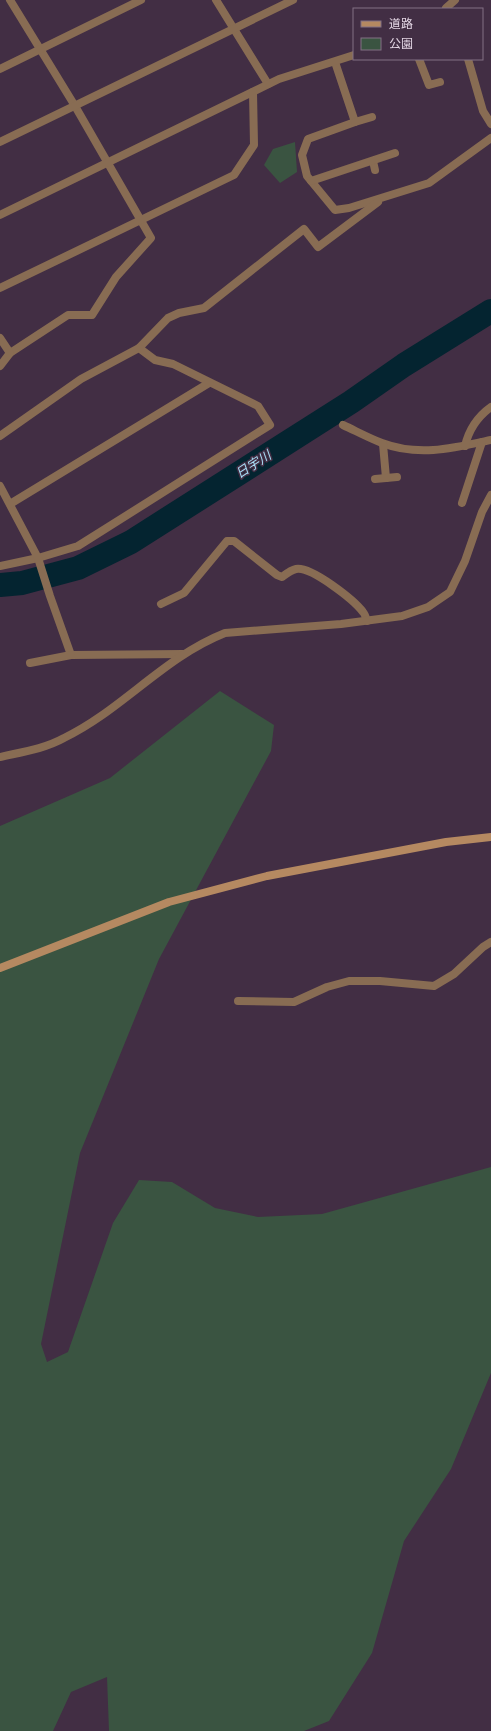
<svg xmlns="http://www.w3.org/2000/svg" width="491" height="1731" font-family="'Varela Round','Noto Sans JP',sans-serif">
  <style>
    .green { fill: #3a5441 }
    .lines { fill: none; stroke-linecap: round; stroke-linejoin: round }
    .river { stroke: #042430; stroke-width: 24 }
    .street { stroke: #886c53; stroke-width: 8 }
    .secondary { stroke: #b58961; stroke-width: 8 }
    .labels { text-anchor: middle; stroke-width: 3; stroke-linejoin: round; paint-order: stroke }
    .water-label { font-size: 13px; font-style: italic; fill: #a7dff7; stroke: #422e44 }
  </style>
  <rect width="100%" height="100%" fill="#422e44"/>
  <g class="green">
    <path d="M295 142 297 172 280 183 264 165 273 149Z"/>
    <path d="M220 691 274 725 271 751 159 959 80 1153 41 1344 47 1362 68 1352 113 1223 139 1180 172 1182 215 1208 258 1217 322 1214 491 1167V1373L451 1469 404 1541 372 1653 329 1721 304 1731H109L107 1677 71 1692 53 1731H0V826L110 778Z"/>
  </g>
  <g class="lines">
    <path class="river" d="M0 585 22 583 78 568 131 542 351 402 404 365 491 311"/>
    <g class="street">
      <path d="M10 0 75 106 151 238 116 277 92 315H68L10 353"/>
      <path d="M216 0 268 84"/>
      <path d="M446 8 455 0"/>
      <path d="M419 59 429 85 440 82"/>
      <path d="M468 59 483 111 491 124"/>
      <path d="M335 62 355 122 308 139 302 155 307 176 335 210 349 208 429 183 491 138"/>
      <path d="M0 69 141 0"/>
      <path d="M355 122 372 117"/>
      <path d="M0 142 293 0"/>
      <path d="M373 161 375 170"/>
      <path d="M311 181 395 153"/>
      <path d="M0 215 279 79 354 55"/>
      <path d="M0 288 234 175 254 145 253 92"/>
      <path d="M0 338 10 353 0 366"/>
      <path d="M139 348 168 318 179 313 204 308 304 229 318 247 378 202"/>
      <path d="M343 425C356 431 369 438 382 443 419 457 454 448 491 440"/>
      <path d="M0 436 81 379 139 348 155 360 173 364 258 406 270 425 78 546 38 558 0 566"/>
      <path d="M383 444 386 478"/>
      <path d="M465 446C469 429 477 417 491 407"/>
      <path d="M375 479 397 477"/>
      <path d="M0 486 38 558 50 596 71 655 183 654"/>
      <path d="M462 503 482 442"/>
      <path d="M10 504 209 383"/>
      <path d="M161 604 184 593 227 541H234L277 575 282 577C286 574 291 570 296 569 311 566 354 600 363 612 365 614 366 618 367 621"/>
      <path d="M30 663 71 655"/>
      <path d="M0 757C22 752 44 749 64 738 122 710 164 657 225 633L341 624 402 616 428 607 450 592 465 561 482 512 491 495"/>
      <path d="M238 1001 294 1002 327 987 349 981H380L434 986 454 974 483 947 491 942"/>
    </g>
    <path class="secondary" d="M0 968 169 902 267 876 446 842 491 837"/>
  </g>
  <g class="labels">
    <g class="water-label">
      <text transform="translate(253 464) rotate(-33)" y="5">日宇川</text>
    </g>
  </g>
  <rect x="353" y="8" width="130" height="52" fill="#422e44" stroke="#827184"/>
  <rect x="361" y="21" width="20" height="6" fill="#b58961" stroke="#827184"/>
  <text x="389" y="28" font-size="12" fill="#e3d6e4">道路</text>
  <rect x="361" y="38" width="20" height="12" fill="#3a5441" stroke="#827184"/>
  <text x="389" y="48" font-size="12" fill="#e3d6e4">公園</text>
</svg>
